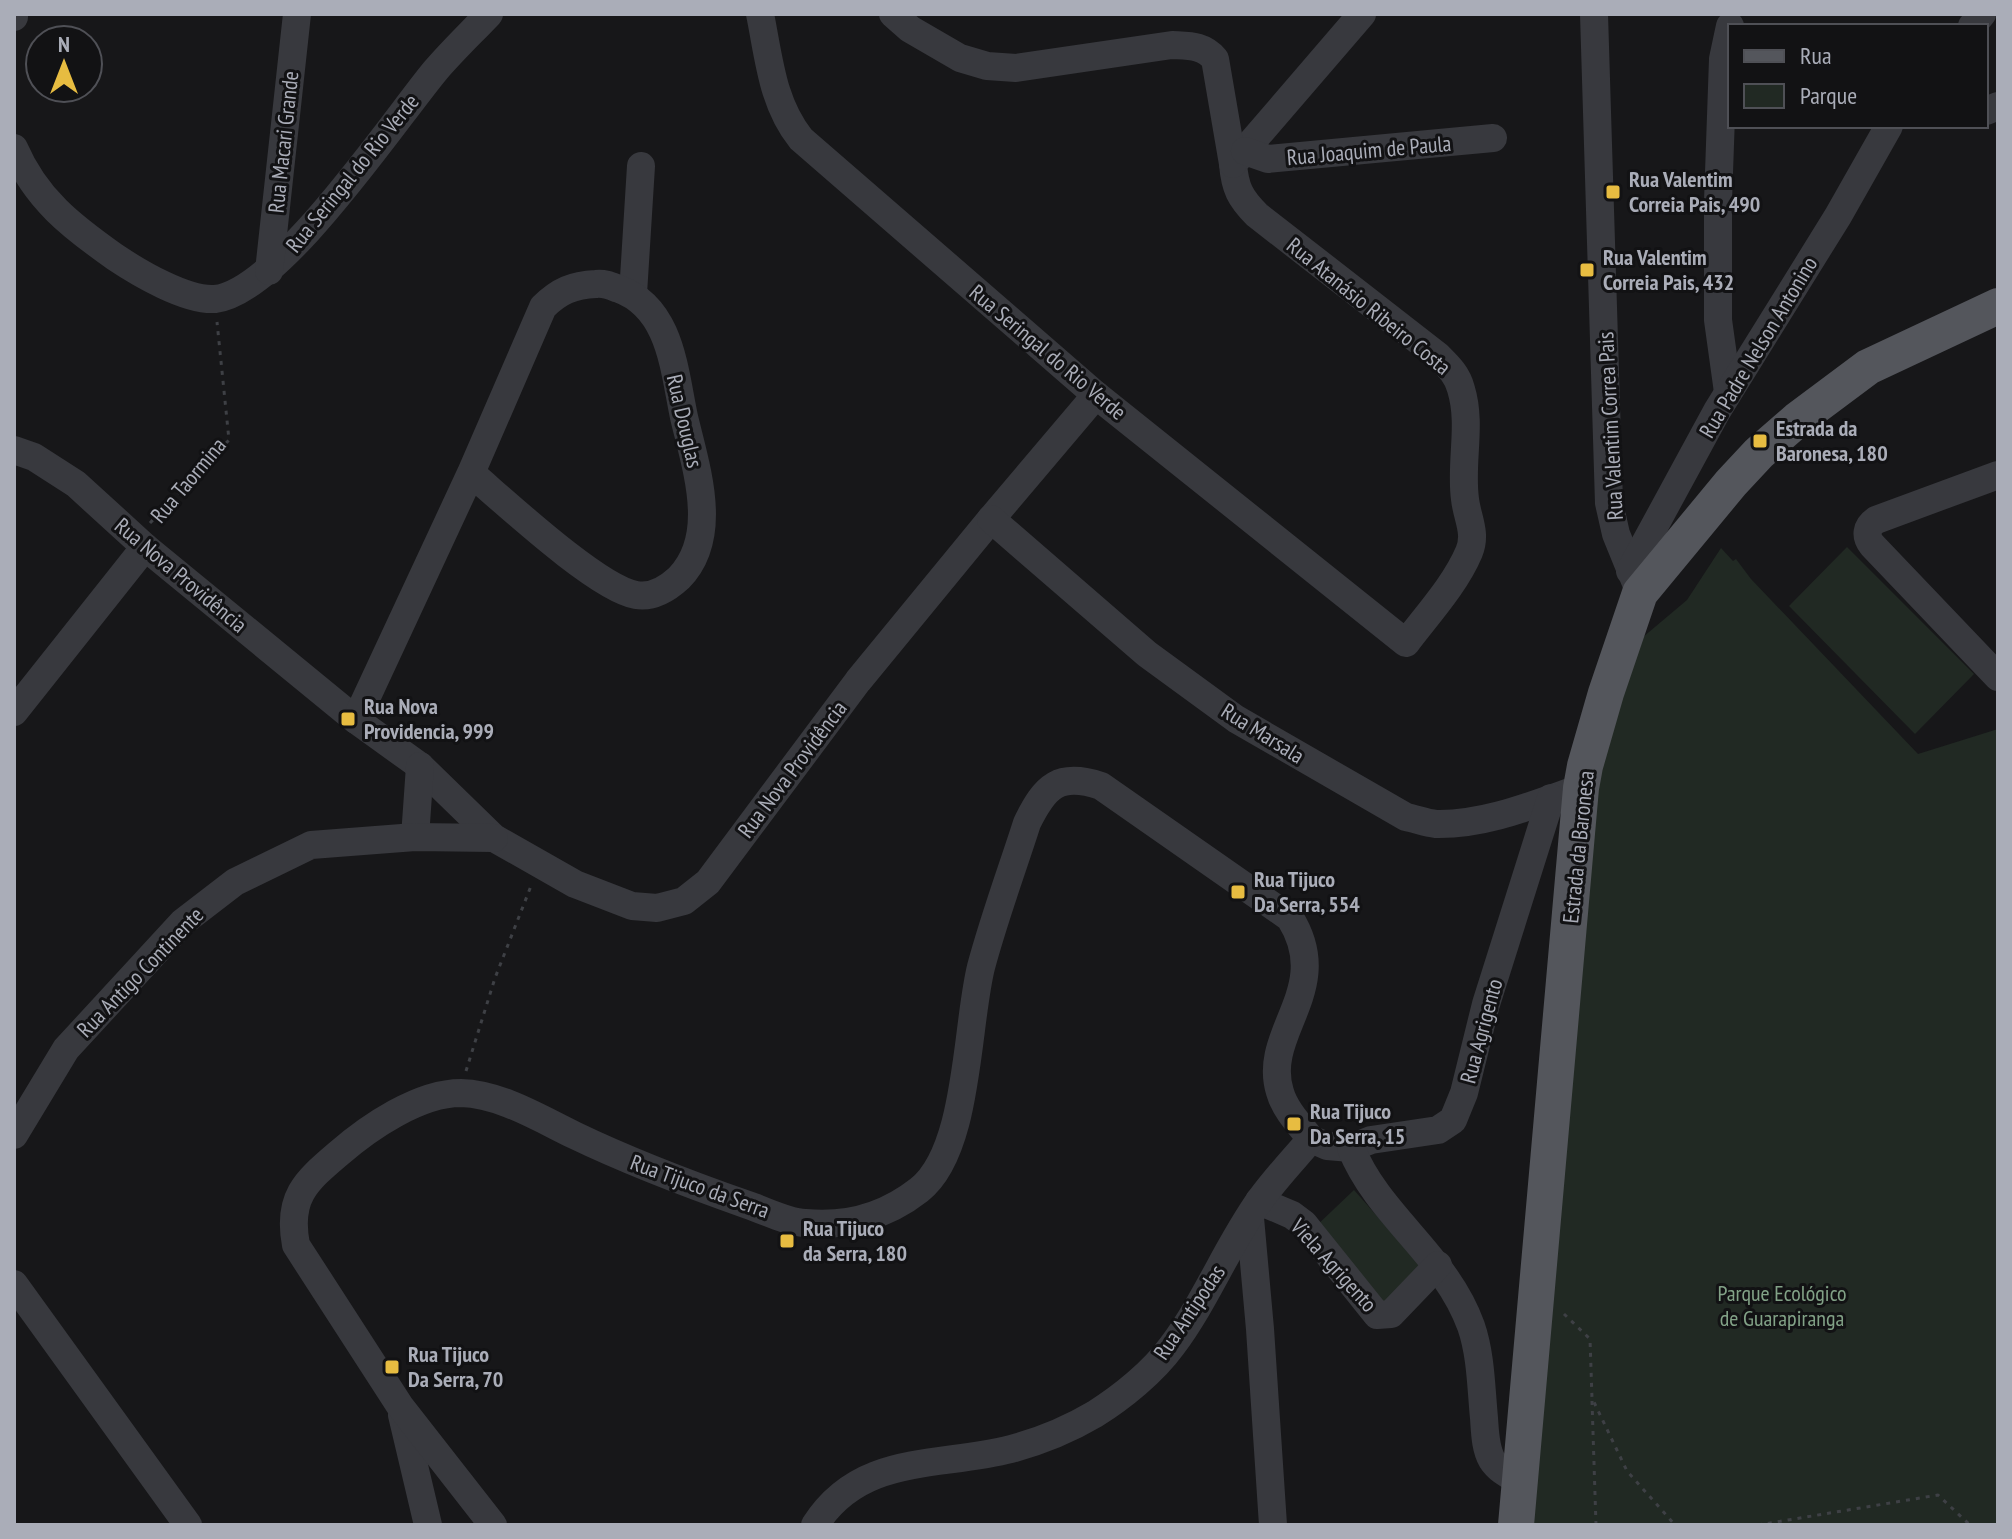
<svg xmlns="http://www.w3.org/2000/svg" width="2012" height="1539" font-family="'PT Sans Narrow',sans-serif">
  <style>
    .green { fill: #212923 }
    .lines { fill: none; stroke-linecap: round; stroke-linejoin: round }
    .path { stroke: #3e4045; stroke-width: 3; stroke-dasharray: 4 6; stroke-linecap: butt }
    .minor { stroke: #38393e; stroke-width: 28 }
    .major { stroke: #54565c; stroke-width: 36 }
    .poi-dot { fill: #e7bc41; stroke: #121214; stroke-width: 3 }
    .labels { text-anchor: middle; stroke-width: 6; stroke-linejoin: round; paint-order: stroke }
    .street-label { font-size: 22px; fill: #aaadb8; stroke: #121214 }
    .poi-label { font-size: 22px; font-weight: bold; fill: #aaadb8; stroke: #121214; text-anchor: start }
    .park-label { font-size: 22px; fill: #82a287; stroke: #121214 }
  </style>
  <rect width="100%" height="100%" fill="#171719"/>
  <g class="green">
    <path d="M1847 547 1974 674 1915 734 1789 606Z"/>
    <path d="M1721 548 1733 561 1736 559 1751 579 1918 754 1998 729V1525H1522L1583 835 1630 648 1687 600Z"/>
    <path d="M1354 1190 1429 1275 1387 1311 1313 1229Z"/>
  </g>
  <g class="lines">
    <g class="path">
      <path d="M150 523 229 440 217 322"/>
      <path d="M466 1071 495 978 531 886"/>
      <path d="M1564 1314 1590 1339 1592 1398 1627 1471 1675 1525"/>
      <path d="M1592 1401 1596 1525"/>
      <path d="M1758 1525 1938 1495 1970 1525"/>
    </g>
    <g class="minor">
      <path d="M760 14C769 58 772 103 801 139L1096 395 1406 643C1427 615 1455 585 1469 552 1477 533 1467 518 1465 499 1460 462 1472 425 1461 389 1457 374 1448 366 1437 355L1257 215C1240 198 1235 188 1233 164L1362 14"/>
      <path d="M893 14 910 29 960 58 987 66 1016 68 1172 45C1190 46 1203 45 1215 59L1233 164"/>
      <path d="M1594 14 1609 503 1616 534 1640 593"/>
      <path d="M14 17V14"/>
      <path d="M1972 26 1982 14"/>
      <path d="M1986 111 1998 106"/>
      <path d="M14 148C36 199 71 226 115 257 139 273 186 301 215 299 279 292 392 123 435 71 452 51 471 33 489 14"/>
      <path d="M1245 151 1268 159 1493 138"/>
      <path d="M269 271 297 14"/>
      <path d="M633 294 641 166"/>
      <path d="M1728 392 1718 320V201L1723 59 1730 26"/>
      <path d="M14 450 34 457 76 484 145 547 356 720 420 766 494 838 575 884 632 906 657 908 684 901 708 882 858 681 991 519 1096 395"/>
      <path d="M1998 475 1876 520C1866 527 1865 536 1872 545L1998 677"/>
      <path d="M991 519 1147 654 1236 719 1406 817C1416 819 1426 823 1436 824 1486 825 1535 804 1581 788"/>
      <path d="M1630 571 1717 411 1838 216 1889 126"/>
      <path d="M14 712 145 547"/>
      <path d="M356 720 471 473 543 307C559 291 573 285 596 284 605 283 611 286 619 289 671 308 674 370 684 417 696 468 720 536 679 578 667 589 653 598 636 595 597 588 505 502 471 473"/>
      <path d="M415 837 420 766"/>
      <path d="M14 1135 66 1049 183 922 235 882 311 845 415 837 494 838"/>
      <path d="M1311 1139 1327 1146 1351 1148 1371 1140 1438 1130 1453 1120 1464 1093 1486 1004 1551 798"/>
      <path d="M1351 1148C1379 1217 1445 1254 1471 1326 1481 1355 1481 1387 1484 1418 1485 1431 1485 1448 1492 1460 1499 1471 1511 1476 1521 1482"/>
      <path d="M1259 1201 1292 1215 1304 1224 1377 1315 1391 1314 1438 1265"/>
      <path d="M1250 1218 1260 1329 1273 1525"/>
      <path d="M14 1284 188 1525"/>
      <path d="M402 1415 428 1525"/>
      <path d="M493 1525 400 1406 296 1245C287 1198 305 1182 338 1154 369 1127 419 1093 461 1093 500 1094 539 1118 574 1135 630 1162 688 1184 748 1205 766 1211 787 1222 805 1223 846 1227 886 1216 919 1190 969 1151 966 1027 981 967 994 918 1012 870 1027 823 1045 786 1059 772 1101 786L1290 918C1335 990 1261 1032 1280 1092 1285 1110 1300 1125 1311 1139"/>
      <path d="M815 1525C861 1453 938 1468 1011 1449 1041 1441 1068 1430 1095 1414 1122 1397 1153 1372 1172 1346 1206 1301 1227 1246 1260 1200 1275 1179 1294 1159 1311 1139"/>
    </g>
    <path class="major" d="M1516 1525 1581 788 1585 766 1606 693 1640 593 1731 483 1759 453 1797 420 1868 367 1998 306"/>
  </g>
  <g class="poi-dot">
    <rect x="1605" y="184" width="16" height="16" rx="4"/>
    <rect x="1579" y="262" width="16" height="16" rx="4"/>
    <rect x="1752" y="433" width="16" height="16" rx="4"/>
    <rect x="340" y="711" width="16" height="16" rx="4"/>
    <rect x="1230" y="884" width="16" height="16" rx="4"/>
    <rect x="1286" y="1116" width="16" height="16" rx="4"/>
    <rect x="779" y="1233" width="16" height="16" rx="4"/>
    <rect x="384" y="1359" width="16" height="16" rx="4"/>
  </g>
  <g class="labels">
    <g class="street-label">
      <text transform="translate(283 142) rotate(-84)" y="8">Rua Macari Grande</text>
      <text transform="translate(1369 150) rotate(-5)" y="8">Rua Joaquim de Paula</text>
      <text transform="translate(352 173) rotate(-51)" y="8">Rua Seringal do Rio Verde</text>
      <text transform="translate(1369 306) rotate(39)" y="8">Rua Atanásio Ribeiro Costa</text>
      <text transform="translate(1758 347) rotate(-59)" y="8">Rua Padre Nelson Antonino</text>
      <text transform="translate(1048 352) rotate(40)" y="8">Rua Seringal do Rio Verde</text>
      <text transform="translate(685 421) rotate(77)" y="8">Rua Douglas</text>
      <text transform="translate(1610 426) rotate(-93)" y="8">Rua Valentim Correa Pais</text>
      <text transform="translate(188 480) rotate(-50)" y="8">Rua Taormina</text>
      <text transform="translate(181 575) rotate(40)" y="8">Rua Nova Providência</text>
      <text transform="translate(1263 733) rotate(32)" y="8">Rua Marsala</text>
      <text transform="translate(792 769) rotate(-53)" y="8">Rua Nova Providência</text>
      <text transform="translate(1578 847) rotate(-84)" y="8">Estrada da Baronesa</text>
      <text transform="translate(140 972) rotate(-46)" y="8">Rua Antigo Continente</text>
      <text transform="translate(1481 1031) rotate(-75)" y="8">Rua Agrigento</text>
      <text transform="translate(700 1186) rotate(20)" y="8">Rua Tijuco da Serra</text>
      <text transform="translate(1334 1265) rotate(48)" y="8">Viela Agrigento</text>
      <text transform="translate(1189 1312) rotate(-56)" y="8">Rua Antipodas</text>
    </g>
    <g class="poi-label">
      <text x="1629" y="187">Rua Valentim<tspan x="1629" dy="25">Correia Pais, 490</tspan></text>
      <text x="1603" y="265">Rua Valentim<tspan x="1603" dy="25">Correia Pais, 432</tspan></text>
      <text x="1776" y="436">Estrada da<tspan x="1776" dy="25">Baronesa, 180</tspan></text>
      <text x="364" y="714">Rua Nova<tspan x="364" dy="25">Providencia, 999</tspan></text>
      <text x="1254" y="887">Rua Tijuco<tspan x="1254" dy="25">Da Serra, 554</tspan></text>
      <text x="1310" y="1119">Rua Tijuco<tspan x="1310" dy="25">Da Serra, 15</tspan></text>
      <text x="803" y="1236">Rua Tijuco<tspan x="803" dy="25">da Serra, 180</tspan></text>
      <text x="408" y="1362">Rua Tijuco<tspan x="408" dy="25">Da Serra, 70</tspan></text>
    </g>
    <g class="park-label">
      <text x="1782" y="1301">Parque Ecológico<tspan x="1782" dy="25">de Guarapiranga</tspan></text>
    </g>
  </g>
  <rect width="2012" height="1539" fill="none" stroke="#aaadb8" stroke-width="32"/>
  <rect x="1728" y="24" width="260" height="104" fill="#121214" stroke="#4f5056" stroke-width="2"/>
  <rect x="1744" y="50" width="40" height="12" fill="#54565c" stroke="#4f5056" stroke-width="2"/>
  <text x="1800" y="64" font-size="24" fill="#aaadb8">Rua</text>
  <rect x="1744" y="84" width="40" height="24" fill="#212923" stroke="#4f5056" stroke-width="2"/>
  <text x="1800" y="104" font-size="24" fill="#aaadb8">Parque</text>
  <g transform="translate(64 64)"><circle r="38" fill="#121214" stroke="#4f5056" stroke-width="2"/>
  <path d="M0-6L14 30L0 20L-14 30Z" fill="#e7bc41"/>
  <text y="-12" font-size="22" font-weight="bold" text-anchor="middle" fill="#aaadb8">N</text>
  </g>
</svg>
